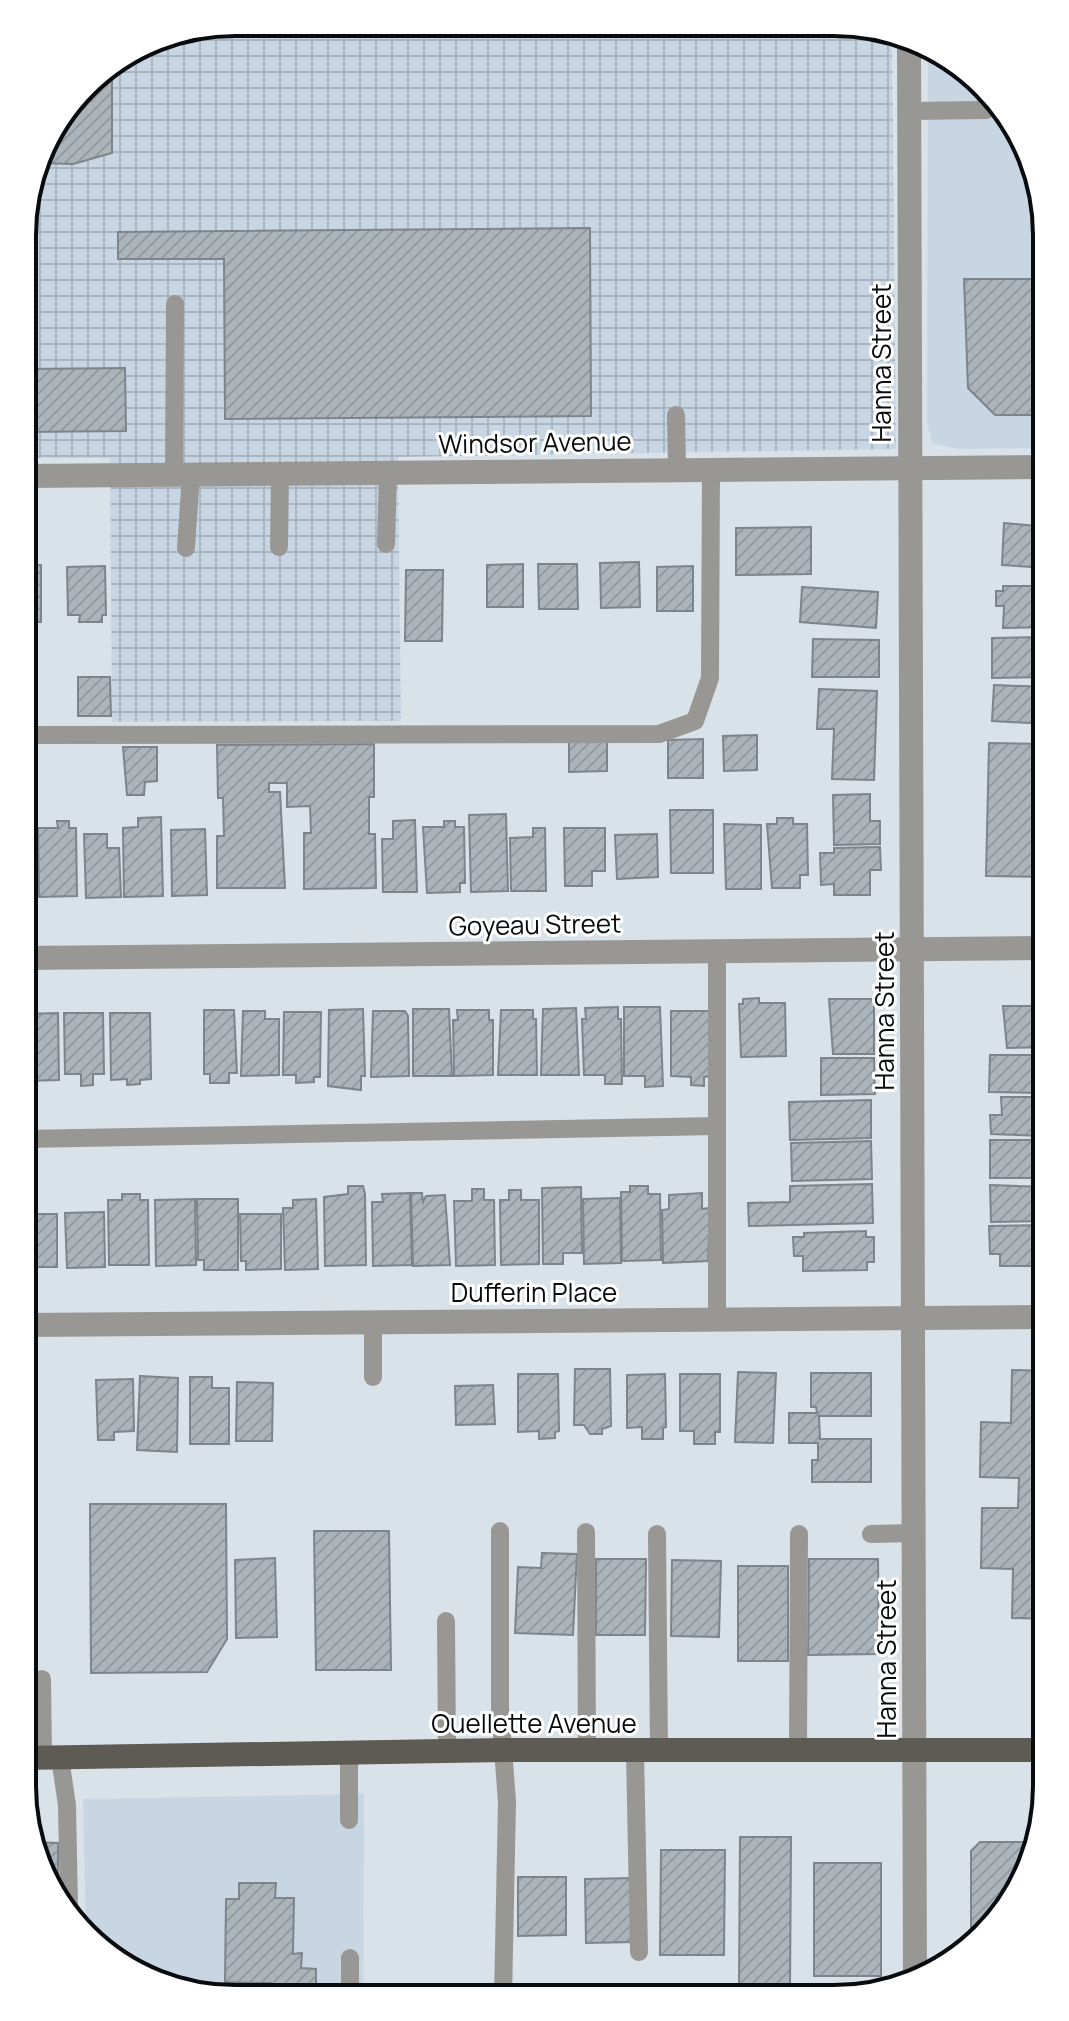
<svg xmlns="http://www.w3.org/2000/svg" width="1069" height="2021" font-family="Manrope,sans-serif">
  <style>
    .built { fill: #c8d6e4 }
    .industrial { fill: url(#industrial-grid) }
    .building { fill: url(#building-hatch); stroke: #7d848b; stroke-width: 2 }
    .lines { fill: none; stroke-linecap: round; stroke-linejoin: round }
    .lane { stroke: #999793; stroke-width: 18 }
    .street { stroke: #999793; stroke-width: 24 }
    .primary { stroke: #5e5b54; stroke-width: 24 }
    .labels { text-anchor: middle; stroke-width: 6; stroke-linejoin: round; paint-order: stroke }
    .street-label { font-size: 26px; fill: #090c0e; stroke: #fff }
    .rim { fill: none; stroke: #090c0e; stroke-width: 4 }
  </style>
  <defs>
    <pattern id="industrial-grid" width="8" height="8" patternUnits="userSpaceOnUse" patternTransform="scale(2)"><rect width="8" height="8" fill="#c8d6e4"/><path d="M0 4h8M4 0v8" fill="none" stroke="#aab6c2"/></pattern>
    <pattern id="building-hatch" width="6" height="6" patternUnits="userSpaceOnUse" patternTransform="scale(2)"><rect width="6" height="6" fill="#acb4bb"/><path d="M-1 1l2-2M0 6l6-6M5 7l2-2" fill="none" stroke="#939aa0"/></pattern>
  </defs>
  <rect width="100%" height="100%" fill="#d9e1e9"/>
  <g class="built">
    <path d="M928 52 974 75 1036 167 1047 235V448L959 449 932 443 927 422Z"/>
    <path d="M364 1794 363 1998 207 1997 95 1946 86 1932 83 1799Z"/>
  </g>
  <path class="industrial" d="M235 22 875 26 892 35 896 449 398 457 401 721 112 722 110 458H24V208L44 141 94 75 154 38Z"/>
  <g class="building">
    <path d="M112 64V153L73 164 37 163 44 141 94 75Z"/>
    <path d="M590 228 591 416 225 419 224 259H118V232Z"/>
    <path d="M964 279H1047V415H995L968 388Z"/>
    <path d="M125 368 126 431 24 432V369Z"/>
    <path d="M1004 523 1047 527V568L1002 565Z"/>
    <path d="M811 527V574L736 575V528Z"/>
    <path d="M23 556 24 566 41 565V622H36V637H23Z"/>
    <path d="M639 562 640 607 601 608 600 563Z"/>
    <path d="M523 564V607H487V565Z"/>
    <path d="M538 564H577L578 609H539Z"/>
    <path d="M105 566 106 615H102V622H79L80 615H68L67 567Z"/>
    <path d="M693 566V611H657V567Z"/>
    <path d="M406 570H443L442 641H405Z"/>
    <path d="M1003 586H1047V627L1003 628 1004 606H996V591H1003Z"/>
    <path d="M802 587 878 592 876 628 800 622Z"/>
    <path d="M1047 637V677L992 678V638Z"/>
    <path d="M813 639 879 640V677H812Z"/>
    <path d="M78 677H110L111 716H78Z"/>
    <path d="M994 685 1047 687V724L992 721Z"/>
    <path d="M819 689 877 691 874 780 832 779 834 729H817Z"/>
    <path d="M757 735V770L724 771 723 736Z"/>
    <path d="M703 739V778H668V740Z"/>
    <path d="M607 741V771L569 772V742Z"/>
    <path d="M989 743 1047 744V877L986 876Z"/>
    <path d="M374 744V797H369V834H375L376 888 304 889V833H311L310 806 287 807V783H269V792H280L285 888H217V836H224L223 798H218L217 745Z"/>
    <path d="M123 747H157V781L145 782 144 795H127Z"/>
    <path d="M870 794V821H880V844L834 845 833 795Z"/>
    <path d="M670 810H713V873H671Z"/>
    <path d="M506 814 508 891 471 892 469 815Z"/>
    <path d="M161 817 163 896 124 897 123 828 138 827V818Z"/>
    <path d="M777 818H793V824H807L808 875H800V888H772L767 824H777Z"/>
    <path d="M415 820 417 892H383L382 839H393V821Z"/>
    <path d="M57 821H69V828H76L77 896 39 897 38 828H58Z"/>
    <path d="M444 821H455V827H464L465 883H460V892L427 893 423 827H444Z"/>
    <path d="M724 824 761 825V889H726Z"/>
    <path d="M533 828H545L546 891H511L510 838 533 837Z"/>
    <path d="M564 828H605V871H592V886H565Z"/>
    <path d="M205 829 207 895 172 896 171 830Z"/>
    <path d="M84 834H107V848H119L121 897 86 898Z"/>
    <path d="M657 834 658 877 617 879 615 835Z"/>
    <path d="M880 847 881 870H870V895H834V884L821 885 820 853H834V848Z"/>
    <path d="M759 998V1003H785L786 1056 741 1057 739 1004H743V999Z"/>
    <path d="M829 999H874V1054H833Z"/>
    <path d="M1003 1006H1047V1047L1007 1048Z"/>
    <path d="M618 1007V1019H621L622 1084H605V1075H584L582 1019H586L585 1008Z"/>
    <path d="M624 1007H660L663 1086 645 1087V1076H624Z"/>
    <path d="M576 1008 579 1075H541L543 1009Z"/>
    <path d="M363 1009 365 1076H361V1090L328 1086 329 1010Z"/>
    <path d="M413 1009H449L452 1076H413Z"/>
    <path d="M204 1010H234L237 1073H229V1083H210V1074H204Z"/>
    <path d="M457 1010H489V1020H493V1075L454 1076 453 1020H458Z"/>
    <path d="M501 1010H533V1019H536L537 1075H498Z"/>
    <path d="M243 1011H265V1019H279V1075L241 1076Z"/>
    <path d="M373 1011H405L408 1016 409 1076 371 1077Z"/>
    <path d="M671 1011H709L710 1076 704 1077V1086L691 1085V1077L671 1076Z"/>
    <path d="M284 1012H321L320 1077H314V1082L296 1083V1075H283Z"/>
    <path d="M58 1013 59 1080 23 1081V1014Z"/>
    <path d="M64 1013H103L104 1074H93V1085L81 1086V1074H65Z"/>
    <path d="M110 1013H150L151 1079 140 1080V1084L127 1085V1079L111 1080Z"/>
    <path d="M990 1055H1044L1043 1093 989 1092Z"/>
    <path d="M821 1058H874L875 1094 821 1095Z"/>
    <path d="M1001 1097H1047V1136L991 1134 990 1115H1002Z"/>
    <path d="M871 1100V1138L790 1140 789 1102Z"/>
    <rect x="990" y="1140" width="57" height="38"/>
    <path d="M871 1141 872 1179 792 1181 791 1143Z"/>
    <path d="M872 1184 873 1223 749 1226 748 1203 790 1202V1186Z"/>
    <path d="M990 1185 1045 1187V1221L991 1222Z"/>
    <path d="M348 1186H363L365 1194 366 1265 325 1266 324 1197 348 1194Z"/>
    <path d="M630 1186H648V1194H660L661 1260 622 1261 621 1192H630Z"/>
    <path d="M581 1187 582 1253H563V1264H543L542 1188Z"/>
    <path d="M472 1189H484V1200H494L495 1265 456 1266 454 1201H472Z"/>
    <path d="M509 1190H521V1200H539V1264L501 1265 500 1200H509Z"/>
    <path d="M410 1193 412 1265 373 1266 372 1202H383L382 1194Z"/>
    <path d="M411 1193H422L423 1202 426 1196 445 1195 450 1265 413 1266Z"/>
    <path d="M702 1193V1209L710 1208 708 1261 663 1263 662 1210 669 1209V1195Z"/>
    <path d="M122 1194H140V1200H148L149 1265H109L108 1200H122Z"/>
    <path d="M620 1198 621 1263 584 1264 583 1199Z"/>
    <path d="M195 1199 196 1265 156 1266 155 1200Z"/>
    <path d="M197 1199H238V1270H204V1260H198Z"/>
    <path d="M316 1199 318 1269 285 1270 283 1208H293V1200Z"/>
    <path d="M104 1212 105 1267 67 1268 65 1213Z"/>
    <rect x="23" y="1214" width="34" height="53"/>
    <path d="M240 1214H281V1269L246 1270V1261H241Z"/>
    <path d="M1047 1225V1266H1000V1254H990L989 1226Z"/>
    <path d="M866 1231V1237H874V1262H867V1270L803 1271V1256H794L793 1237H804V1233Z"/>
    <path d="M575 1369H610L611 1426 602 1429V1434H590L584 1425H574Z"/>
    <path d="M1012 1370 1047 1371V1619L1012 1618 1013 1569 981 1568 982 1508H1018L1019 1478 980 1477 981 1422 1011 1423Z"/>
    <path d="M738 1372 776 1373 773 1443 735 1442Z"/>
    <path d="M811 1373H871V1416H819L820 1439H871V1482H812V1460H818V1443H789V1413H817L816 1407H811Z"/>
    <path d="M518 1374H558L559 1431 555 1432V1438L539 1439V1431L518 1432Z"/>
    <path d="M665 1374 666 1427 663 1428V1439H642V1427L627 1428V1375Z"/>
    <path d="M680 1374H720V1432H715V1444H694V1431H680Z"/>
    <path d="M140 1376 178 1378 177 1452 137 1450Z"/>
    <path d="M190 1377H212V1388H229V1444H190Z"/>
    <path d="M133 1379 134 1431 114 1432V1440H98L96 1380Z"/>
    <path d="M237 1382 273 1383 272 1441H236Z"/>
    <path d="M493 1385 495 1424 456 1425 455 1386Z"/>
    <path d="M90 1504H226L227 1639 207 1672 91 1673Z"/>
    <path d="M314 1531H389L391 1670H316Z"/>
    <path d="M542 1553 577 1554 573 1635 515 1633 518 1567 541 1568Z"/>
    <path d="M275 1558 277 1637 236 1638 235 1560Z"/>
    <path d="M596 1559H646L645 1635H596Z"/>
    <path d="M809 1559H878L879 1654 808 1655Z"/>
    <path d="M672 1560 721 1561 719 1637 671 1636Z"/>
    <rect x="738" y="1566" width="50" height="95"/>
    <path d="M740 1837H791L790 1991H739Z"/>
    <path d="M31 1842 58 1843V1891L33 1854Z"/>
    <path d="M980 1842H1023V1862L1003 1916 971 1938V1851Z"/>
    <path d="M661 1850H725L724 1955H660Z"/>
    <rect x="814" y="1863" width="67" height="113"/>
    <path d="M518 1877H566V1935L518 1936Z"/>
    <path d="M634 1878 635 1942 586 1943 585 1879Z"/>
    <path d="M239 1883H276L275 1898H294L293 1954 302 1953 301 1968 316 1969V1993L271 1997V1983L225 1982 226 1899H239Z"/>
    <path d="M819 1991 867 1993 819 1999Z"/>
  </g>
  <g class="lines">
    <g class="lane">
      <path d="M909 111 986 110V93"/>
      <path d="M676 415 677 470"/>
      <path d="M174 475 175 304"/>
      <path d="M386 544 388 473"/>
      <path d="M279 547 280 474"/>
      <path d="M186 548 191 474"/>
      <path d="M23 735 659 734 695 721 710 678 711 469"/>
      <path d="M717 951V1320"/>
      <path d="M23 1139 717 1126"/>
      <path d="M373 1322V1377"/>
      <path d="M22 1372 23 1381"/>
      <path d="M500 1531V1709L507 1802 503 1998"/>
      <path d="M586 1532 587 1752"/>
      <path d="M657 1534 659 1752"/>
      <path d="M871 1534 915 1533"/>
      <path d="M446 1621 447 1752"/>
      <path d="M42 1679 43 1758"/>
      <path d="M635 1752 639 1952"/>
      <path d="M798 1752 799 1534"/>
      <path d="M349 1754V1820"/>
      <path d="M60 1758 67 1805 69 1907"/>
      <path d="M350 1958V1998"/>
    </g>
    <g class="street">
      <path d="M909 43 915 1978"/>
      <path d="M23 476 1047 467"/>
      <path d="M23 958 1047 948"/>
      <path d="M23 1325 1047 1317"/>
    </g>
    <path class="primary" d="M22 1758 504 1750H1047"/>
  </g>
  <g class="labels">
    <g class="street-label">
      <text transform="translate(882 363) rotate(-90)" y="9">Hanna Street</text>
      <text transform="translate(535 443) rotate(-1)" y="9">Windsor Avenue</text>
      <text transform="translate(535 925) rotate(-1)" y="9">Goyeau Street</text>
      <text transform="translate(885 1011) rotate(-90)" y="9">Hanna Street</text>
      <text x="534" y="1302">Dufferin Place</text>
      <text transform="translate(887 1659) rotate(-90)" y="9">Hanna Street</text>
      <text x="534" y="1733">Ouellette Avenue</text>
    </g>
  </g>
  <path d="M0 0H1069V2021H0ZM235 36H834A199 199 0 0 1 1033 235V1786A199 199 0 0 1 834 1985H235A199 199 0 0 1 36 1786V235A199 199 0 0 1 235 36Z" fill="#fff" fill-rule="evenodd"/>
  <path class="rim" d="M235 36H834A199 199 0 0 1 1033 235V1786A199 199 0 0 1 834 1985H235A199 199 0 0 1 36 1786V235A199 199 0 0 1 235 36Z"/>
</svg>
